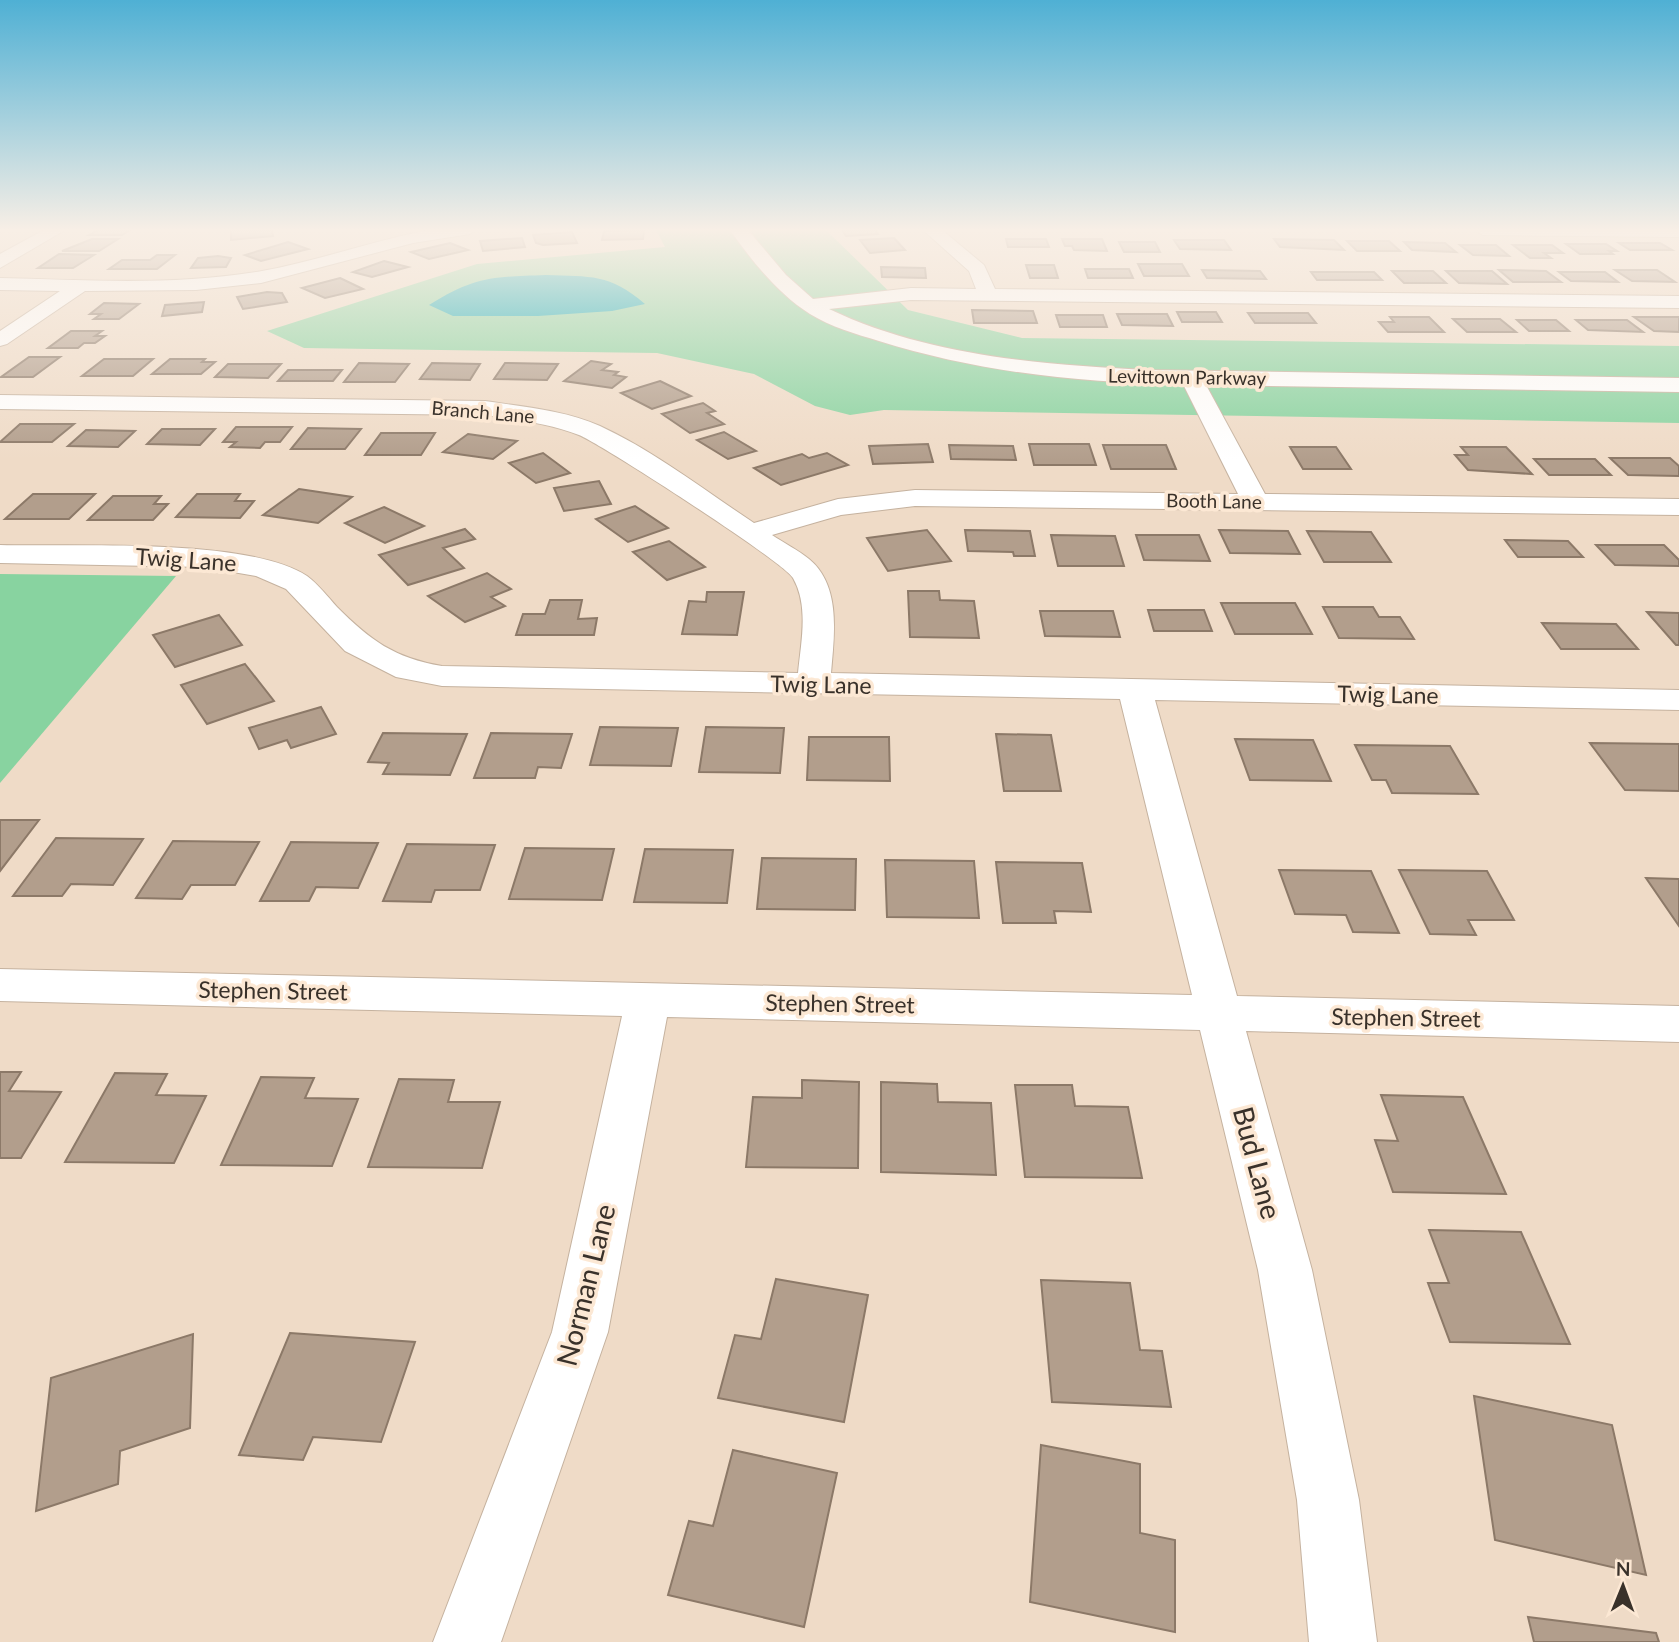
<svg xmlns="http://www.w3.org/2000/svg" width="1679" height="1642" font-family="Lato,sans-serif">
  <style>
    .green { fill: #88d3a0 }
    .water { fill: #09abb5 }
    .building { fill: #b29e8c; stroke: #8c7968; stroke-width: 2 }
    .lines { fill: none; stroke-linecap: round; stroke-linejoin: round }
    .minor-casing { stroke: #c5b29f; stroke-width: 2 }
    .minor { fill: #fff; fill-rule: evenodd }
    .labels { text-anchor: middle; stroke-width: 7; stroke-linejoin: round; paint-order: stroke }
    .far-street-label { font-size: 19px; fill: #39312a; stroke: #fce8d4 }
    .street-label { font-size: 23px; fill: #39312a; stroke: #fce8d4 }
    .near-street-label { font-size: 28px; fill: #39312a; stroke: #fce8d4 }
  </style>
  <rect width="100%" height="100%" fill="#efdbc7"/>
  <g class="green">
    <path d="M656 230H826L908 310 1022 338 1679 346V423L884 410 850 415 815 406 754 374 657 353 304 348 267 331 477 264 665 247Z"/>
    <path d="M0 574 176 576 0 783Z"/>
  </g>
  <path class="water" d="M546 275C591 277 609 273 645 304L612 311 538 316H453L429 305C476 276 492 277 546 275Z"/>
  <g class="building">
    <path d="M98 230H130L122 235H89Z"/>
    <path d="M231 230H272L273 236 231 240Z"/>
    <path d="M644 230 643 239 602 240 604 231Z"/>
    <path d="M842 230H875L878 234 846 236Z"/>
    <path d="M572 232 577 243 543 245 536 243 533 235Z"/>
    <path d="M522 238 525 247 483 251 480 241Z"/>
    <path d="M894 238 905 250 870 253 860 240Z"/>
    <path d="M92 239H118L99 251H62Z"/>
    <path d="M1006 239H1046L1049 247H1008Z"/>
    <path d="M1062 239H1102L1107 251 1074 250 1072 246H1065Z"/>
    <path d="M1274 239 1334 240 1344 250 1280 247Z"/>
    <path d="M1174 240H1224L1231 250 1180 249Z"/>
    <path d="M1347 241H1389L1400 251H1357Z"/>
    <path d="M288 242 308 249 261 261 245 255Z"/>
    <path d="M1119 242H1155L1160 252H1124Z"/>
    <path d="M1404 242 1445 243 1456 252 1412 250Z"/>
    <path d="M450 243 468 250 429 259 411 252Z"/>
    <path d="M1619 243H1660L1672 250H1630Z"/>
    <path d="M1566 244H1606L1617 251H1609L1613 254H1580Z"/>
    <path d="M1460 245H1496L1509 256 1473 255Z"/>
    <path d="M1513 245H1552L1563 253H1544L1551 258H1530Z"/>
    <path d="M59 254 94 255 73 268H38Z"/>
    <path d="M157 255H175L157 269H109L122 260H150Z"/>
    <path d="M198 258 218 256 231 258 226 267 191 268Z"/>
    <path d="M384 261 408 267 372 277 353 272Z"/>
    <path d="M1138 264H1182L1189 276H1144Z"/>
    <path d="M1026 265H1054L1058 278H1030Z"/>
    <path d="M881 267 925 268 926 278 882 277Z"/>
    <path d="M1085 269H1129L1133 278H1088Z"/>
    <path d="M1202 270 1260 271 1266 279 1207 278Z"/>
    <path d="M1499 270 1546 271 1561 282H1513Z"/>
    <path d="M1615 270H1657L1675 282 1632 281Z"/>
    <path d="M1392 271H1433L1446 283H1404Z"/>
    <path d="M1446 271H1492L1507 284 1459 283Z"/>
    <path d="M1311 272H1374L1382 280H1317Z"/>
    <path d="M1559 272H1605L1618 282 1571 281Z"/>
    <path d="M340 278 363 289 325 298 302 288Z"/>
    <path d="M267 292 282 293 287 302 243 309 237 297Z"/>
    <path d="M204 302 202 312 162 316 165 305Z"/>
    <path d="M104 303 139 304 119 319H94L101 314H90Z"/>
    <path d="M972 310 1033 311 1037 323H974Z"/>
    <path d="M1177 312H1216L1222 322H1182Z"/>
    <path d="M1248 313H1308L1316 323H1255Z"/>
    <path d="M1117 314H1167L1173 326 1122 325Z"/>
    <path d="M1056 315H1103L1107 327H1060Z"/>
    <path d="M1390 317H1429L1444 332H1388L1379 322H1394Z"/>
    <path d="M1634 317H1679V332L1654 331Z"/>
    <path d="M1453 319H1500L1516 332H1467Z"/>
    <path d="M1517 320H1556L1569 331H1529Z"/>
    <path d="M1576 320H1627L1643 332 1588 330Z"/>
    <path d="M71 331H102L95 336H105L95 343H84L78 348H48Z"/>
    <path d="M29 357H60L33 377H1Z"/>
    <path d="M104 359H153L133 376H82Z"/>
    <path d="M170 359H205L202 362H215L201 374H152Z"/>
    <path d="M591 361 611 364 602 370 618 372 614 375 626 377 612 388 564 381Z"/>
    <path d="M359 363 409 364 395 382H344Z"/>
    <path d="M432 363 480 364 470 380 420 379Z"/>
    <path d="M505 363 558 364 547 380 494 379Z"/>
    <path d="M228 364H281L268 378 215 377Z"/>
    <path d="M288 370H342L333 381H278Z"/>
    <path d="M660 381 691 396 652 409 621 393Z"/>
    <path d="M703 403 715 411 707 413 724 424 690 433 662 414Z"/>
    <path d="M20 424H74L52 442H0Z"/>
    <path d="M236 427H292L280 442H265L260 448 230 447 236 442H223Z"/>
    <path d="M308 428 361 429 345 449H291Z"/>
    <path d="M162 429H215L200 445 147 444Z"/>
    <path d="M86 430 135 431 118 447 68 446Z"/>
    <path d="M724 432 756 451 728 459 697 440Z"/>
    <path d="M381 433H435L421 455H365Z"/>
    <path d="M468 434 517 441 493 459 443 452Z"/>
    <path d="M928 444 933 462 873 464 869 446Z"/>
    <path d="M1029 444H1089L1096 465H1034Z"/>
    <path d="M949 445 1013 446 1016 460 951 459Z"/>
    <path d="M1103 445H1166L1176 469H1111Z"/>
    <path d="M1290 447H1336L1351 469H1303Z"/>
    <path d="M1461 447H1506L1532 474 1468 470 1455 455H1468Z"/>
    <path d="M543 453 570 473 536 483 509 463Z"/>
    <path d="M827 453 848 465 781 485 754 468 802 454 809 458Z"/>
    <path d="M1610 458H1670L1679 466V476L1628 475Z"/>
    <path d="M1534 459H1595L1611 475H1549Z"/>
    <path d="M599 481 611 504 564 511 554 488Z"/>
    <path d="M299 489 352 497 318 523 263 515Z"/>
    <path d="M33 494H95L69 519H5Z"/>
    <path d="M197 494H240L235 501H254L240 518 176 517Z"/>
    <path d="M113 496H161L154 504H168L153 520H88Z"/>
    <path d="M635 506 668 528 628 542 596 519Z"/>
    <path d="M384 507 424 526 385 543 345 523Z"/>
    <path d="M465 529 475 539 443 548 464 568 408 585 379 555Z"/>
    <path d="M927 530 951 561 888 571 867 538Z"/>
    <path d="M965 530 1030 531 1035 556H1014L1013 552 968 551Z"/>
    <path d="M1219 530 1288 531 1300 554 1230 553Z"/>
    <path d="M1307 531 1371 532 1391 562H1324Z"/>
    <path d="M1051 535 1115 536 1124 566H1058Z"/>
    <path d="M1136 535H1199L1210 561 1144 560Z"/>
    <path d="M1505 540 1568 541 1583 557H1518Z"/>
    <path d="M669 541 705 567 667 580 633 552Z"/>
    <path d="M1596 545H1664L1679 560V566L1615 565Z"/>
    <path d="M487 573 511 589 491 597 505 606 465 622 428 596Z"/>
    <path d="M908 591H939L940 600 974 601 979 638 910 637Z"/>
    <path d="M707 592H744L737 635 682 634 689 601 706 602Z"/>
    <path d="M550 600H582L578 619 597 618 594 635H516L523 614H545Z"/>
    <path d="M1221 603H1295L1312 634H1235Z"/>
    <path d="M1323 607H1373L1379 617H1400L1414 639 1339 638Z"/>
    <path d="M1148 610H1204L1212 631H1154Z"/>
    <path d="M1040 611H1113L1120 637 1045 636Z"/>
    <path d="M1647 612 1679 613V645H1676Z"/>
    <path d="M219 615 242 645 175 667 153 635Z"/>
    <path d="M1542 623 1616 624 1638 649H1561Z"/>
    <path d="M245 664 274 701 207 724 181 685Z"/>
    <path d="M321 707 336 734 291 748 287 740 259 749 249 728Z"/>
    <path d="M600 727 678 728 671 766 590 765Z"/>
    <path d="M706 727 784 728 780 773 699 772Z"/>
    <path d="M383 733 467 734 450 775 383 774 389 763 368 762Z"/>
    <path d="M491 733 572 734 561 768 538 767 535 778H474Z"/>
    <path d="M996 734 1051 735 1061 791H1004Z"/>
    <path d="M809 737H889L890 781 807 780Z"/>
    <path d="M1235 739 1313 740 1331 781 1250 780Z"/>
    <path d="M1590 743 1679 744V791L1625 790Z"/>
    <path d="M1355 745 1450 746 1478 794 1392 793 1386 780H1372Z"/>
    <path d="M0 820H39L0 871Z"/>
    <path d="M56 838 143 839 113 885 71 884 62 896H13Z"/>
    <path d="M173 841 259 842 235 885H191L182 899 136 898Z"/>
    <path d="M291 842 378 843 358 888 316 887 309 901H260Z"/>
    <path d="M407 844 495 845 480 890H435L431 902 383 901Z"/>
    <path d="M525 848 614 849 602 900 509 899Z"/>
    <path d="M645 849 733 850 727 903 634 902Z"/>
    <path d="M762 858 856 859 855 910 757 909Z"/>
    <path d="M885 860 974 861 979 918 887 917Z"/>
    <path d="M996 862 1082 863 1091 912 1054 911 1056 923H1003Z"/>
    <path d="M1279 870 1371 871 1399 933 1353 932 1346 915 1295 914Z"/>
    <path d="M1399 870 1487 871 1514 920H1468L1476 935 1430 934Z"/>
    <path d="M1646 878 1679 879V926Z"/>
    <path d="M0 1072H21L9 1091 61 1092 21 1158H0Z"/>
    <path d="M115 1073 167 1074 156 1095 206 1096 174 1163 65 1162Z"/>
    <path d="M261 1077 314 1078 305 1098 358 1099 332 1166 221 1165Z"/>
    <path d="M399 1079 454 1080 448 1102H500L482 1168 368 1167Z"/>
    <path d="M802 1080 859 1082 858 1168 746 1167 753 1097 802 1098Z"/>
    <path d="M881 1082 937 1084 938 1102 991 1103 996 1175 881 1172Z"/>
    <path d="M1015 1085H1072L1075 1106 1128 1107 1142 1178 1025 1177Z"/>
    <path d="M1381 1095 1463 1097 1506 1194 1393 1192 1375 1140 1398 1141Z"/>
    <path d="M1429 1230 1521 1232 1570 1344 1450 1342 1428 1283H1449Z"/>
    <path d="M776 1279 868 1295 844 1422 718 1398 735 1335 761 1339Z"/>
    <path d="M1041 1280 1130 1283 1140 1350 1162 1351 1171 1407 1052 1402Z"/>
    <path d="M290 1333 415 1342 381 1442 313 1437 303 1460 239 1455Z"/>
    <path d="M193 1334 190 1428 120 1451 118 1484 36 1511 51 1378Z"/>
    <path d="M1474 1396 1612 1425 1646 1575 1495 1540Z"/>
    <path d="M1041 1445 1140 1464V1533L1175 1540V1632L1030 1602Z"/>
    <path d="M733 1450 837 1473 804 1627 668 1595 689 1521 713 1526Z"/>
    <path d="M1528 1617 1656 1633 1659 1642H1534Z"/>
  </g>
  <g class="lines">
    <defs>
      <g id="minor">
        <path d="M44 230H65L0 268V254Z"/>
        <path d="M429 230H473L470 234 413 243 261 283 196 290 85 291 7 344 0 346V331L60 291 0 290V278C87 280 176 286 262 271 318 261 372 241 429 230Z"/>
        <path d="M730 230H748L786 275 813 299 911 288 976 289 969 271 923 230H942L984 265 995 289 1679 296V308L911 300 829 309C927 356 1043 365 1149 370L1679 378V392L1206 385 1265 494 1679 499V515L915 506 841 515 772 535C784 543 798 550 809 559 842 586 834 637 831 673L1679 690V710L1155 700 1237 996 1679 1006V1042L1246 1031 1312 1270 1359 1500 1377 1642H1309L1297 1500 1258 1270 1200 1030 667 1017 608 1332 501 1642H433L552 1332 622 1016 0 1001V969L1192 995 1120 699 442 686 396 677 345 651 286 589 256 576 204 567 0 563V545C75 547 247 537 307 576 318 584 328 597 337 607 370 640 394 658 442 666L798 673C801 642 809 606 793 578 785 563 603 445 579 435 549 423 517 420 485 415L0 409V395L485 401C524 407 564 410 600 426 654 451 704 490 754 523L838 499 915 490 1238 494 1183 384C1080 383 978 372 879 341 856 334 831 327 810 314 778 294 752 261 730 230Z"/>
        <path d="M1474 230H1679V237L1483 235Z"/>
      </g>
    </defs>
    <use href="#minor" class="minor-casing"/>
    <use href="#minor" class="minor"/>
  </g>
  <linearGradient id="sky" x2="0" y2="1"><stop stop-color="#4fb0d4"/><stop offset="0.5" stop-color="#f8efe6"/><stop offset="1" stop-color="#f8efe6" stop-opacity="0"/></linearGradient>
  <rect width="1679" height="460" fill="url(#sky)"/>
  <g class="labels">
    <g class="far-street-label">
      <text transform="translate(1187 377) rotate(1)" y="7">Levittown Parkway</text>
      <text transform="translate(483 412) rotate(5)" y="7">Branch Lane</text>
      <text transform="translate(1214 501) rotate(1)" y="7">Booth Lane</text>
    </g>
    <g class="street-label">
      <text transform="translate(186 560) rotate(4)" y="8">Twig Lane</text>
      <text transform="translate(821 685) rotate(1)" y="8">Twig Lane</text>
      <text transform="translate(1388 695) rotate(1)" y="8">Twig Lane</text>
      <text transform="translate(273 991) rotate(1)" y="8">Stephen Street</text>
      <text transform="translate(840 1004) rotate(1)" y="8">Stephen Street</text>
      <text transform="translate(1406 1018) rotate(1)" y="8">Stephen Street</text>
    </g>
    <g class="near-street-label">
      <text transform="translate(1257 1163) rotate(75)" y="10">Bud Lane</text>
      <text transform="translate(586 1285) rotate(-76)" y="10">Norman Lane</text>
    </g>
  </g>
  <g transform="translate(1623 1586) rotate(1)" stroke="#fce8d4" stroke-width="5" paint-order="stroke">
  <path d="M0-5L12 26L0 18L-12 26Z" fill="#39312a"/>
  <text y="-10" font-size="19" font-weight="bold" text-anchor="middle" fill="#39312a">N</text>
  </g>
</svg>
